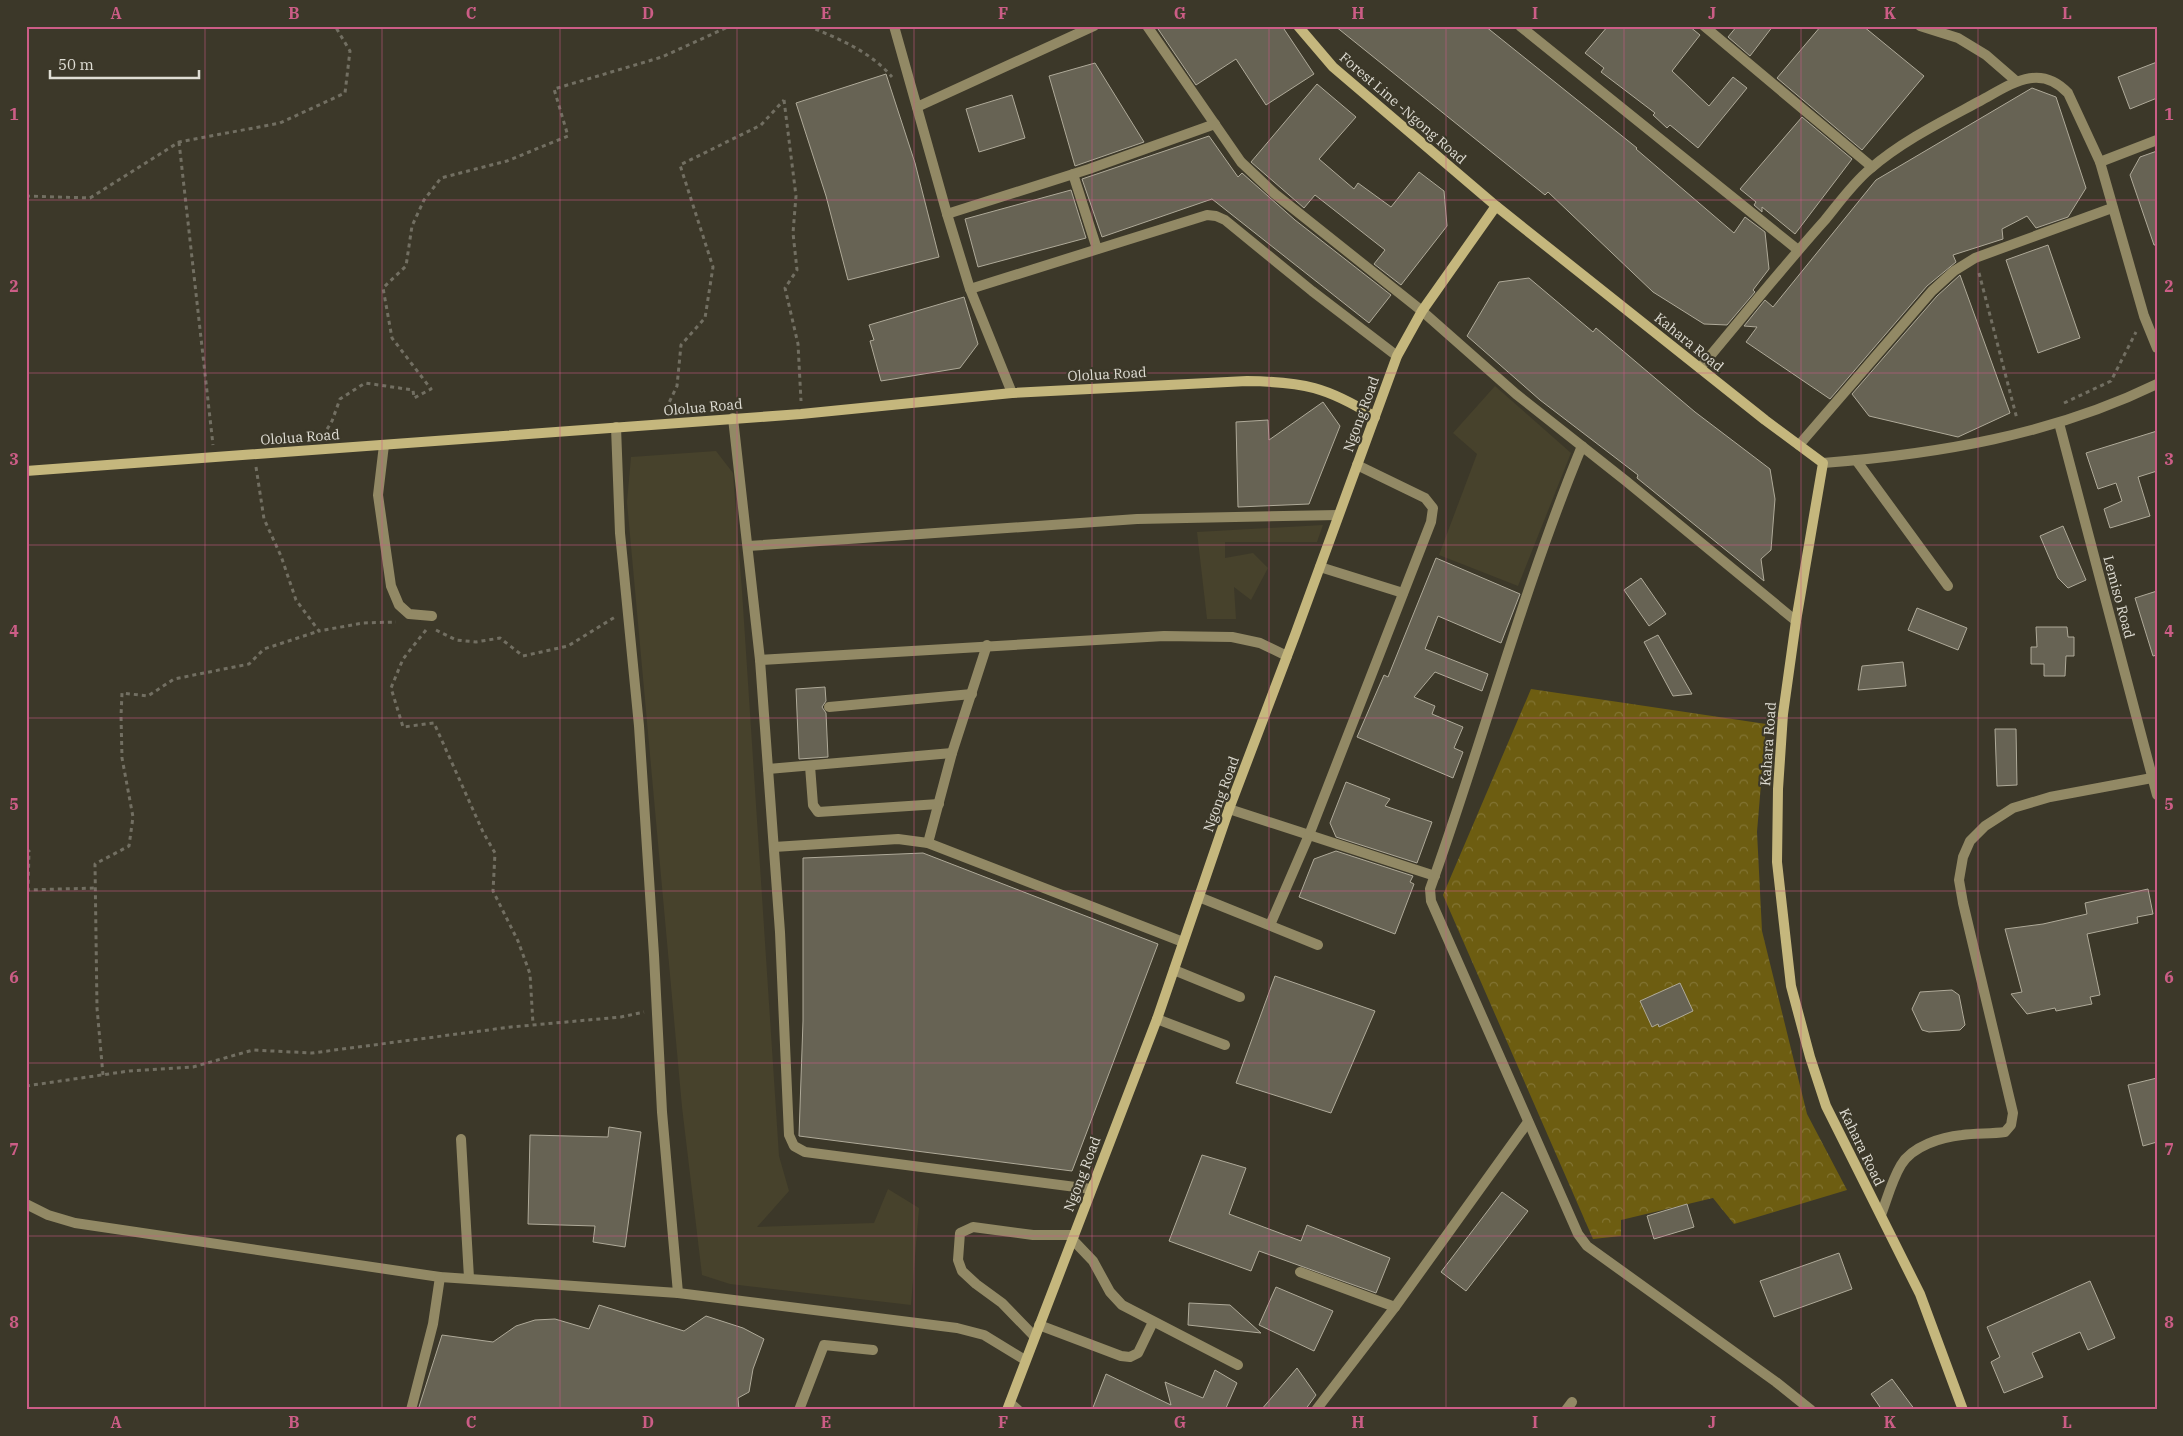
<svg xmlns="http://www.w3.org/2000/svg" width="2183" height="1436" font-family="'IBM Plex Serif',serif">
  <style>
    .built { fill: #47422c }
    .forest { fill: url(#forest-crowns) }
    .building { fill: #676354; stroke: #afaa99 }
    .lines { fill: none; stroke-linecap: round; stroke-linejoin: round }
    .path { stroke: #726f62; stroke-width: 3; stroke-dasharray: 4 4; stroke-linecap: butt }
    .lane { stroke: #928965; stroke-width: 10 }
    .street { stroke: #928965; stroke-width: 10 }
    .secondary { stroke: #c5b77d; stroke-width: 10 }
    .grid { fill: none; stroke: #cc5d86; stroke-width: 1; stroke-opacity: 0.55 }
    .labels { text-anchor: middle; stroke-width: 4.5; stroke-linejoin: round; paint-order: stroke }
    .street-label { font-size: 14px; fill: #e0ded5; stroke: #3c3829 }
    .neatline { fill: none; stroke: #cc5d86; stroke-width: 2 }
    .grid-label { font-size: 16px; text-anchor: middle; font-weight: bold; fill: #cc5d86 }
  </style>
  <defs>
    <pattern id="forest-crowns" width="20" height="18" patternUnits="userSpaceOnUse" patternTransform="scale(1.25)"><rect width="20" height="18" fill="#6d5d11"/><path d="M2 6a3 3 0 1 1 6 0M12 15a3 3 0 1 1 6 0" fill="none" stroke="#827433"/></pattern>
  </defs>
  <rect width="100%" height="100%" fill="#3c3829"/>
  <g class="built">
    <path d="M1495 386 1571 453 1518 586 1439 555 1477 454 1453 433Z"/>
    <path d="M716 451 733 473 742 591 779 1156 789 1191 757 1227 874 1223 888 1189 919 1208 911 1305 730 1284 702 1275 682 1107 627 502 631 457Z"/>
    <path d="M1323 525 1317 542H1225V558L1253 553 1268 568 1251 600 1234 587 1236 619H1207L1197 532Z"/>
  </g>
  <path class="forest" d="M1531 689 1766 724 1757 832 1762 931 1807 1114 1847 1190 1734 1224 1713 1198 1621 1220V1236L1593 1239 1443 895Z"/>
  <g class="building">
    <path d="M1156 26H1282L1314 74 1266 105 1236 59 1196 85Z"/>
    <path d="M1335 26H1485L1637 148 1636 149 1734 233 1745 217 1765 232 1769 269 1753 290 1755 292 1727 325 1704 324 1653 292 1548 192 1545 195Z"/>
    <path d="M1608 26H1689L1700 35 1672 71 1709 106 1733 77 1747 88 1698 148 1670 125 1667 128 1653 115 1655 113 1601 72 1604 68 1585 53Z"/>
    <path d="M1737 26H1773L1750 56 1728 37Z"/>
    <path d="M1821 26H1863L1924 76 1862 150 1777 78Z"/>
    <path d="M2157 62V98L2130 109 2118 77Z"/>
    <path d="M1095 63 1144 142 1075 166 1049 76Z"/>
    <path d="M886 74 915 163 939 257 848 280 826 196 796 103Z"/>
    <path d="M1317 84 1356 117 1319 159 1354 189 1358 183 1391 207 1419 172 1444 191 1447 226 1401 285 1374 264 1385 250 1315 195 1304 208 1251 162Z"/>
    <path d="M2032 88 2056 97 2086 188 2068 217 2036 228 2027 216 2002 229 2003 239 1953 255 1956 262 1927 286 1830 399 1746 342 1757 327 1744 326 1765 300 1773 307 1876 180Z"/>
    <path d="M1012 95 1025 138 979 152 966 109Z"/>
    <path d="M1802 117 1852 159 1795 234 1762 207V212L1754 205 1756 202 1740 189Z"/>
    <path d="M1209 136 1238 177 1242 173 1295 220 1391 295 1369 323 1212 199 1102 237 1082 179Z"/>
    <path d="M2157 151V245H2154L2130 175 2140 157Z"/>
    <path d="M1071 190 1086 238 978 267 965 219Z"/>
    <path d="M2048 245 2080 338 2038 353 2006 260Z"/>
    <path d="M1960 275 2010 413 1958 437 1869 416 1852 394 1937 296Z"/>
    <path d="M1529 278 1593 332 1596 328 1695 412 1770 469 1775 499 1771 550 1761 559 1764 581 1637 478 1638 475 1540 400 1467 336 1499 282Z"/>
    <path d="M964 297 978 344 960 368 881 381 870 341 874 340 869 325Z"/>
    <path d="M1323 402 1340 426 1309 504 1238 507 1236 422 1268 420 1269 440Z"/>
    <path d="M2157 431V471L2138 477 2150 516 2110 528 2104 509 2122 501 2116 483 2098 489 2086 453Z"/>
    <path d="M2063 526 2086 580 2068 588 2058 578 2040 536Z"/>
    <path d="M1436 558 1520 594 1501 643 1438 616 1425 649 1488 674 1482 691 1435 672 1414 697 1435 706 1432 714 1463 727 1454 748 1463 752 1453 778 1357 737 1384 675 1388 677Z"/>
    <path d="M1641 578 1666 614 1649 626 1624 590Z"/>
    <path d="M2157 591V655L2153 656 2135 598Z"/>
    <path d="M1917 608 1967 628 1958 650 1908 630Z"/>
    <path d="M2036 627H2067L2068 637H2074V656H2066L2065 676H2044V664H2031V647H2037Z"/>
    <path d="M1658 635 1692 694 1673 696 1644 642Z"/>
    <path d="M1903 662 1906 686 1858 690 1862 666Z"/>
    <path d="M825 687 826 701 822 707 826 713 828 757 799 759 796 689Z"/>
    <path d="M1995 729H2016L2017 785 1997 786Z"/>
    <path d="M1346 782 1390 799 1385 806 1432 822 1417 863 1336 837 1330 823Z"/>
    <path d="M1336 851 1413 876 1410 882 1414 884 1395 934 1299 897 1314 859Z"/>
    <path d="M923 853 1158 944 1072 1171 799 1136 803 1021V858Z"/>
    <path d="M2148 889 2153 914 2137 917 2138 923 2087 934 2100 995 2090 997 2092 1004 2056 1011 2055 1008 2027 1014 2011 994 2022 992 2005 929 2043 924 2087 914 2085 903Z"/>
    <path d="M1275 976 1375 1011 1331 1113 1236 1083Z"/>
    <path d="M1680 983 1693 1011 1659 1027 1658 1024 1652 1027 1640 1001Z"/>
    <path d="M1952 990 1959 995 1965 1025 1960 1030 1929 1032 1922 1030 1912 1009 1920 992Z"/>
    <path d="M2157 1078V1142L2143 1146 2128 1085Z"/>
    <path d="M609 1127 641 1132 625 1247 593 1242 595 1226 528 1224 530 1135 608 1137Z"/>
    <path d="M1202 1155 1246 1168 1229 1214 1301 1241 1307 1225 1390 1258 1376 1293 1259 1251 1251 1271 1169 1241Z"/>
    <path d="M1502 1192 1528 1211 1466 1291 1441 1272Z"/>
    <path d="M1687 1204 1694 1227 1654 1239 1647 1216Z"/>
    <path d="M1839 1253 1852 1289 1774 1317 1760 1281Z"/>
    <path d="M2090 1281 2115 1338 2088 1350 2080 1332 2032 1353 2043 1377 2004 1393 1991 1362 2000 1357 1987 1327Z"/>
    <path d="M1276 1287 1333 1311 1314 1351 1259 1325Z"/>
    <path d="M1189 1303 1230 1305 1261 1333 1188 1325Z"/>
    <path d="M599 1305 684 1331 706 1316 743 1328 764 1339 753 1369 749 1392 738 1398 739 1410H418L442 1335 493 1342 516 1326 535 1320 555 1319 589 1329Z"/>
    <path d="M1297 1368 1316 1395 1305 1410H1261Z"/>
    <path d="M1215 1370 1237 1383 1226 1408 1230 1410H1092L1106 1374 1171 1405 1165 1382 1203 1398Z"/>
    <path d="M1892 1379 1915 1410H1882L1871 1394Z"/>
  </g>
  <g class="lines">
    <g class="path">
      <path d="M808 26C839 39 870 51 892 77"/>
      <path d="M784 100 796 196 793 233 797 270 785 288 798 344 801 401"/>
      <path d="M179 142 213 445"/>
      <path d="M26 196 90 198 179 142 280 123 345 93 350 51 335 26"/>
      <path d="M1979 273 2017 419"/>
      <path d="M2064 403 2111 381 2136 332"/>
      <path d="M666 409 677 386 681 345 705 318 713 267 680 165 761 125 784 100"/>
      <path d="M323 436 332 421 340 399 365 383 413 390 414 398 431 389 392 338 383 288 406 266 412 226 424 200 441 178 507 161 568 136 554 89 662 57 730 26"/>
      <path d="M256 467 264 519 281 556 296 600 319 631 363 623 396 622"/>
      <path d="M426 630 403 659 391 688 403 727 434 723 483 832 495 853 493 891 518 941 530 974 533 1024"/>
      <path d="M436 630 456 640 476 642 500 638 523 656 568 646 615 617"/>
      <path d="M26 852 29 851 28 890 95 888"/>
      <path d="M103 1075 97 1008 95 864 129 846 133 817 122 758 121 716 122 693 148 696 174 679 249 664 264 649 319 631"/>
      <path d="M26 1086 129 1071 193 1067 253 1050 312 1053 511 1027 621 1017 644 1012"/>
    </g>
    <g class="lane">
      <path d="M1856 460 1948 586"/>
      <path d="M829 707 972 694"/>
      <path d="M810 766 813 805 818 812 939 804"/>
      <path d="M768 769 952 753"/>
      <path d="M1199 897 1318 945"/>
      <path d="M1270 925 1309 835"/>
      <path d="M1174 970 1240 997"/>
      <path d="M1157 1019 1225 1045"/>
      <path d="M1072 1239 1093 1261 1110 1292 1122 1305 1238 1365"/>
      <path d="M1300 1272 1395 1307"/>
      <path d="M1039 1325 1121 1356 1130 1357 1138 1353 1153 1322"/>
      <path d="M1034 1336 1002 1303 976 1284 962 1271 958 1260 960 1233 973 1227 1033 1235H1074"/>
      <path d="M799 1410 824 1345 873 1350"/>
      <path d="M1566 1410 1572 1402"/>
    </g>
    <g class="street">
      <path d="M894 26 947 214 970 289"/>
      <path d="M1147 26 1241 162 1275 194 1422 311 1516 394 1626 481 1796 621"/>
      <path d="M1520 26 1798 250"/>
      <path d="M1704 26 1872 167"/>
      <path d="M1920 26 1958 38 1986 55 2016 81"/>
      <path d="M917 107 1094 26"/>
      <path d="M2100 162 2157 140"/>
      <path d="M1073 174 1097 249"/>
      <path d="M947 214 1089 169 1215 124"/>
      <path d="M1700 368C1742 318 1782 268 1825 220 1839 203 1853 183 1870 169 1902 141 1943 121 1980 101 2010 85 2039 62 2068 93L2100 162 2144 316 2157 348"/>
      <path d="M1012 393 970 289 1207 215 1216 216 1225 220 1312 291 1397 356"/>
      <path d="M733 418 760 660 780 932 789 1135 794 1146 805 1152 1091 1189"/>
      <path d="M2059 423 2157 795"/>
      <path d="M616 427 620 533 639 726 654 955 662 1112 678 1293"/>
      <path d="M384 445 378 495 391 586 399 605 409 614 432 616"/>
      <path d="M1799 445 1932 291 1954 271 1975 258 2112 208"/>
      <path d="M1582 446C1522 591 1483 742 1430 889L1431 901 1578 1234 1587 1246 1776 1382 1811 1410"/>
      <path d="M1823 463C1938 454 2052 435 2157 384"/>
      <path d="M748 546 1137 519 1338 515"/>
      <path d="M1320 567 1403 593"/>
      <path d="M760 660 1164 636 1232 637 1260 643 1287 656"/>
      <path d="M1229 809 1435 876"/>
      <path d="M1309 835 1431 522 1433 508 1425 498 1357 465"/>
      <path d="M928 843 952 753 987 645"/>
      <path d="M774 847 898 839 928 843 1183 942"/>
      <path d="M461 1139 469 1278"/>
      <path d="M26 1204 48 1215 75 1223 440 1277 678 1293 957 1328 984 1335 1025 1360"/>
      <path d="M1881 1215C1887 1199 1892 1180 1901 1165 1912 1146 1942 1137 1962 1135 1976 1133 1991 1134 2005 1132L2011 1125 2013 1113 1963 903 1959 880 1963 857 1970 841 1985 826 2013 808 2050 797 2152 778"/>
      <path d="M1010 1403 1018 1410"/>
      <path d="M411 1410 433 1324 440 1277"/>
      <path d="M1316 1410 1395 1307 1528 1122"/>
    </g>
    <g class="secondary">
      <path d="M1298 26 1333 67 1496 206 1765 420 1823 463 1796 621 1783 714 1778 789 1777 862 1791 986 1810 1057 1826 1106 1920 1294 1963 1410"/>
      <path d="M26 471 801 414 1012 393 1247 381C1304 382 1327 387 1375 417"/>
      <path d="M1007 1410 1157 1019 1229 809 1295 635 1397 356 1422 311 1496 206"/>
    </g>
  </g>
  <path class="grid" d="M205 26V1410M382 26V1410M560 26V1410M737 26V1410M914 26V1410M1092 26V1410M1269 26V1410M1446 26V1410M1624 26V1410M1801 26V1410M1978 26V1410M26 200H2157M26 373H2157M26 545H2157M26 718H2157M26 891H2157M26 1063H2157M26 1236H2157"/>
  <g class="labels">
    <g class="street-label">
      <text transform="translate(1403 108) rotate(41)" y="5">Forest Line -Ngong Road</text>
      <text transform="translate(1689 342) rotate(39)" y="5">Kahara Road</text>
      <text transform="translate(1107 374) rotate(-3)" y="5">Ololua Road</text>
      <text transform="translate(703 407) rotate(-5)" y="5">Ololua Road</text>
      <text transform="translate(1361 414) rotate(-70)" y="5">Ngong Road</text>
      <text transform="translate(300 437) rotate(-4)" y="5">Ololua Road</text>
      <text transform="translate(2119 597) rotate(75)" y="5">Lemiso Road</text>
      <text transform="translate(1768 744) rotate(-86)" y="5">Kahara Road</text>
      <text transform="translate(1221 794) rotate(-70)" y="5">Ngong Road</text>
      <text transform="translate(1862 1147) rotate(64)" y="5">Kahara Road</text>
      <text transform="translate(1082 1174) rotate(-69)" y="5">Ngong Road</text>
    </g>
  </g>
  <rect width="2183" height="1436" fill="none" stroke="#3c3829" stroke-width="55"/>
  <path d="M50 70v8h149v-8" fill="none" stroke="#e0ded5" stroke-width="2.5"/>
  <text x="58" y="70" font-size="15" fill="#e0ded5" stroke="#3c3829" stroke-width="4" paint-order="stroke">50 m</text>
  <rect x="28" y="28" width="2128" height="1380" class="neatline"/>
  <g class="grid-label">
    <text x="116" y="19">A</text>
    <text x="294" y="19">B</text>
    <text x="471" y="19">C</text>
    <text x="648" y="19">D</text>
    <text x="826" y="19">E</text>
    <text x="1003" y="19">F</text>
    <text x="1180" y="19">G</text>
    <text x="1358" y="19">H</text>
    <text x="1535" y="19">I</text>
    <text x="1712" y="19">J</text>
    <text x="1890" y="19">K</text>
    <text x="2067" y="19">L</text>
    <text x="14" y="120">1</text>
    <text x="2169" y="120">1</text>
    <text x="14" y="292">2</text>
    <text x="2169" y="292">2</text>
    <text x="14" y="465">3</text>
    <text x="2169" y="465">3</text>
    <text x="14" y="637">4</text>
    <text x="2169" y="637">4</text>
    <text x="14" y="810">5</text>
    <text x="2169" y="810">5</text>
    <text x="14" y="983">6</text>
    <text x="2169" y="983">6</text>
    <text x="14" y="1155">7</text>
    <text x="2169" y="1155">7</text>
    <text x="14" y="1328">8</text>
    <text x="2169" y="1328">8</text>
    <text x="116" y="1428">A</text>
    <text x="294" y="1428">B</text>
    <text x="471" y="1428">C</text>
    <text x="648" y="1428">D</text>
    <text x="826" y="1428">E</text>
    <text x="1003" y="1428">F</text>
    <text x="1180" y="1428">G</text>
    <text x="1358" y="1428">H</text>
    <text x="1535" y="1428">I</text>
    <text x="1712" y="1428">J</text>
    <text x="1890" y="1428">K</text>
    <text x="2067" y="1428">L</text>
  </g>
</svg>
